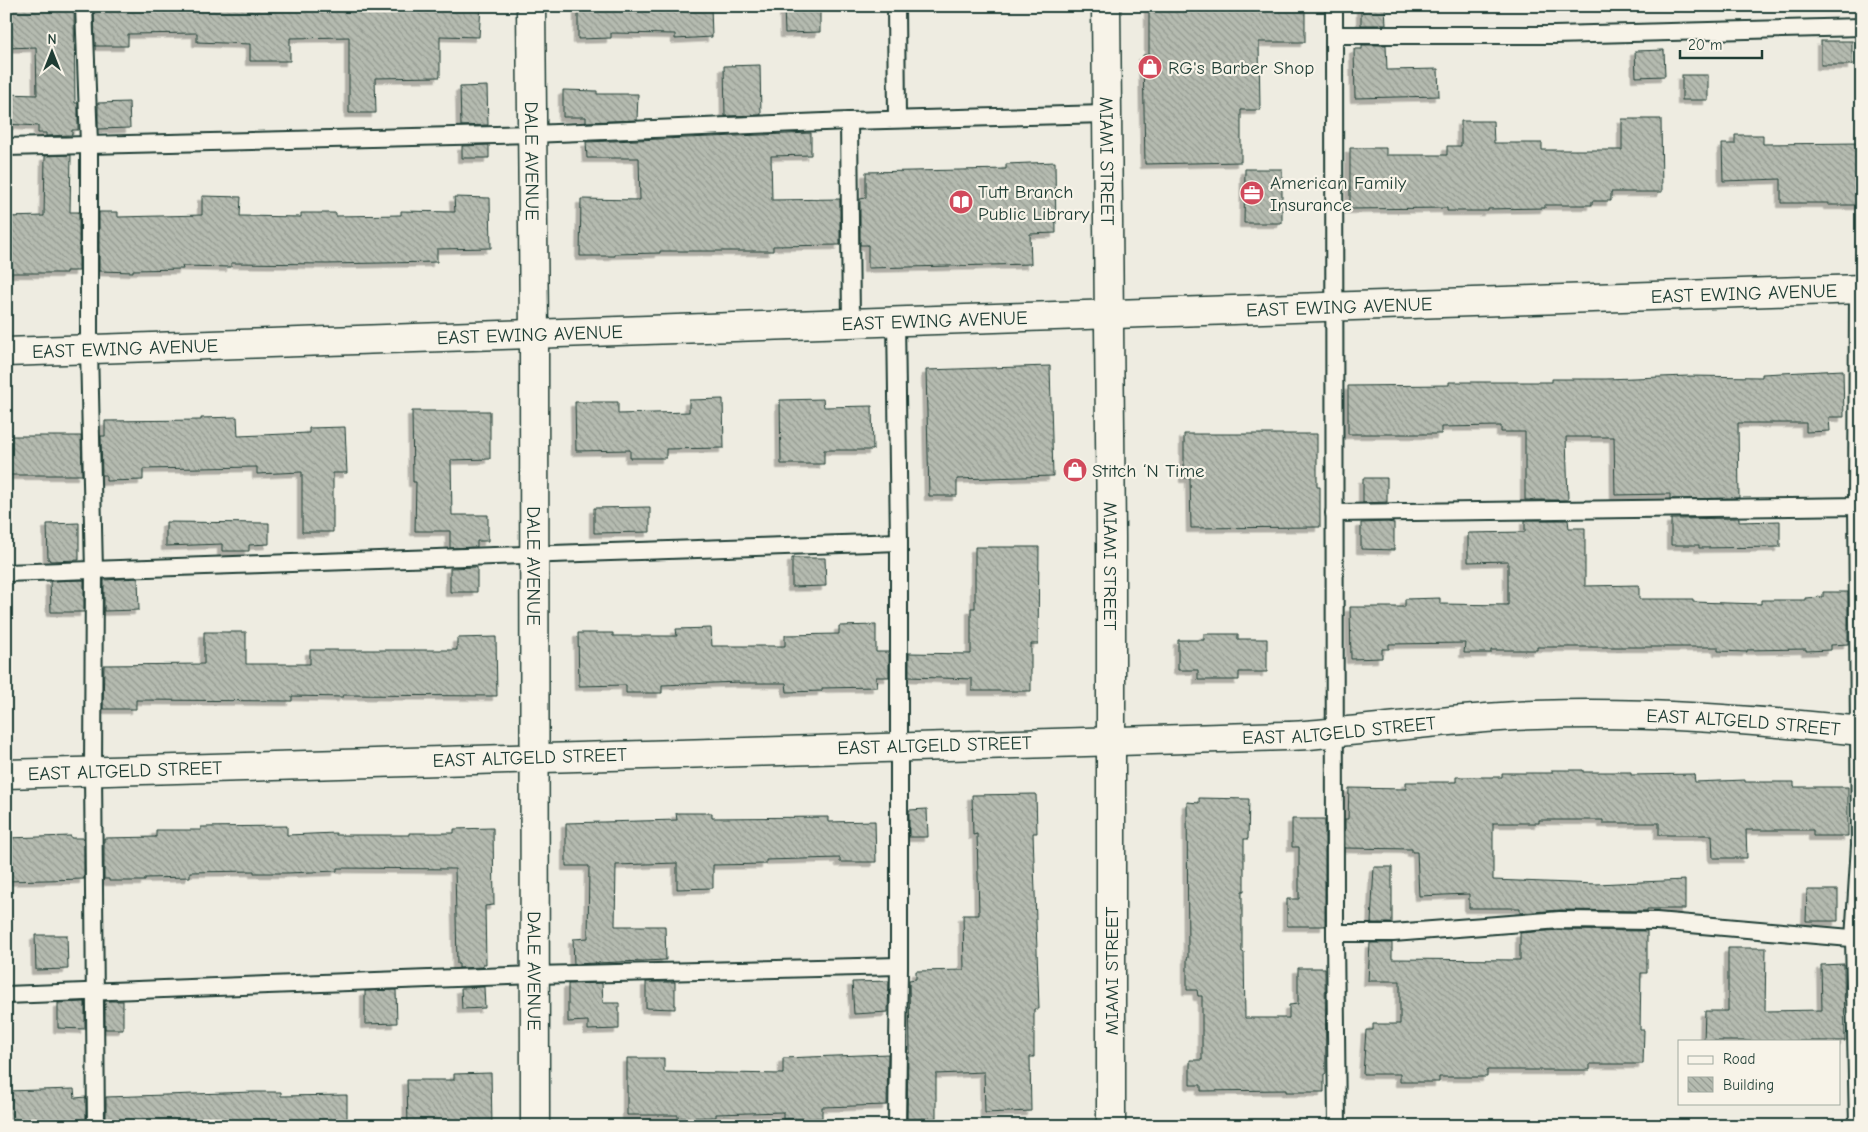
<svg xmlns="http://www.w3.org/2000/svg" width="1868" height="1132" font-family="'Comic Neue',sans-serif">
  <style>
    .building { fill: url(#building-back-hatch); stroke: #1f3d34; filter: url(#shadow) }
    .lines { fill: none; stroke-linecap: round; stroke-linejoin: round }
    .lane-casing { stroke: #1f3d34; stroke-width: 20 }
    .street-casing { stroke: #1f3d34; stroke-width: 31 }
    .secondary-casing { stroke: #1f3d34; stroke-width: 31 }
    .lane { stroke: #f7f3e8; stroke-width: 16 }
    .street { stroke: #f7f3e8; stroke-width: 28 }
    .secondary { stroke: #f7f3e8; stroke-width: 28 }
    .labels { text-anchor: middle; stroke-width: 4.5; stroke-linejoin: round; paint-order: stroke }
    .poi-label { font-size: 19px; fill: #1f3d34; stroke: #f7f3e8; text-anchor: start }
    .street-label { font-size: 19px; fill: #1f3d34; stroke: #f7f3e8 }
  </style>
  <defs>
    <pattern id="building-back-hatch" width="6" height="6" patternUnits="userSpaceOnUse" patternTransform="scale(1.25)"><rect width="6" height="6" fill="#b5bbb0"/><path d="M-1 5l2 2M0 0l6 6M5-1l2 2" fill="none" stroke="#939990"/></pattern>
    <filter id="shadow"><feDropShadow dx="-4.5" dy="4.5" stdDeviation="0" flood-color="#0004"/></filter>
  </defs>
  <rect width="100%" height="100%" fill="#eeece1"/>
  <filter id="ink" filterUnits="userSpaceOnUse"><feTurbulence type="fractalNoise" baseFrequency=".02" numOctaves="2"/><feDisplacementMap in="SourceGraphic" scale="10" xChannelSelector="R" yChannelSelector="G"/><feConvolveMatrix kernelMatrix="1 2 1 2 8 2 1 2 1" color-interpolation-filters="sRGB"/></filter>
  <g filter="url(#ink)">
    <g class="building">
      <path d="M6 6H74L75 103H78V130H72V135L46 136V133H38V126L6 124V94L37 95 36 47 6 48Z"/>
      <path d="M94 6H481L479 37 440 36V77L375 78 376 113H349V37L290 38V61H250V44L197 42V33L128 34V46H95Z"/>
      <path d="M578 6H711L712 37 675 39V34L611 33V38L578 39Z"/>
      <path d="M784 6H820V32L785 33Z"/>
      <path d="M1149 6H1305V42H1259L1260 110H1241V162L1145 164 1143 55H1149Z"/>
      <path d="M1361 6H1385L1386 25H1361Z"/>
      <rect x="1821" y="41" width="31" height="24"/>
      <path d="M1362 45H1386L1387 70 1438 69 1439 96 1355 98 1354 49H1362Z"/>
      <path d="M1664 50 1665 76 1636 77 1635 51Z"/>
      <path d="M760 65 761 115 725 116 724 66Z"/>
      <rect x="1682" y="75" width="26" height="25"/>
      <path d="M487 86 488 125 461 126 460 87Z"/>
      <path d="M563 90 597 91V94H638L637 120 586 122V117H563Z"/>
      <path d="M129 102 130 128 98 129V103Z"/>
      <path d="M1622 119H1661L1662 192H1611V201H1592V205H1545V208L1488 209V211H1447V208L1350 209V148H1386V155H1447V146H1461V121H1493L1494 143H1542V150H1622Z"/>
      <path d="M811 133V155L771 156 772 200 840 199V245L773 246V251H660V253L615 254V256H580L581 199 640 200 639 158H587L586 142Z"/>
      <path d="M1735 135H1763V144L1862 143 1860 205H1828V203H1781V179L1723 181 1722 144H1735Z"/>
      <path d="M489 145V158H462V146Z"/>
      <path d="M71 155 70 212H79V271H66V273H6V217L44 216 45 156Z"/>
      <path d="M1055 162 1056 233 1030 234 1031 264 868 268V245H860V199L866 198V172L1006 169V164Z"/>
      <path d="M1245 169H1282V223H1244Z"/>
      <path d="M202 196 241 197 240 216 301 217V213H336V216L401 215V211L455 212 454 197 490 198 491 248 437 249V262L326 264 231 263V267L182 266 183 269 133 270V272L99 271V212H118V217L202 215Z"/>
      <path d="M1050 366 1053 476 957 479V496H929L926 370Z"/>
      <path d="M1843 370 1844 417H1829L1830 431 1806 432V423H1738L1739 498 1670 499V494L1615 495 1614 437H1566L1568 500H1525V432H1501V426L1441 427V434H1348V386L1449 385V382H1552V379H1606L1688 376 1762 377V374Z"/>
      <path d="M723 399 724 448 666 449V458H630V450L576 451 575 402H618V414L689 412V400Z"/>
      <path d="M823 399 824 407 872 406 873 450H824V464H781L780 400Z"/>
      <path d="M412 411H490V459L451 460 452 515H488V541H477V547L450 548V531H415L416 482H413Z"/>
      <path d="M237 417 238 436 309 433V428L345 427 347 473H333V532H302V472L257 474V467L143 469V480L106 481V475H102L101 436H105V421L201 420V418Z"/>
      <path d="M1184 434H1317V487H1320V527L1191 528 1190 478H1184Z"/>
      <path d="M6 436H81L82 475H6Z"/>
      <path d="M1363 478H1387V502L1363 503Z"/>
      <path d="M650 507V532L594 533V508Z"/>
      <path d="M1739 518V522L1780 521V547L1699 548V545H1671V519Z"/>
      <path d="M1525 520H1568L1569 528H1585V586L1639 585V599H1693V602L1761 604V600H1805V598L1823 597V592H1848V644L1831 645V650L1806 651V649L1747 650V652L1718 651V647H1537V650H1491V653H1464L1465 643 1389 644V649H1382V658L1351 659 1350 607H1405V599L1440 598V604L1508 605V561L1468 562V533L1525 532Z"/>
      <path d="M166 522 269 523V544L249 545V551H222V544L166 546Z"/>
      <path d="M1387 522 1394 523V550L1361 549V523Z"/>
      <path d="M79 523V560L50 561 49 559H48L47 524Z"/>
      <path d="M975 547H1039L1038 644H1031V691H972V679L909 677V653L971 654V608H975Z"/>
      <path d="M792 558H825L826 586 792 587Z"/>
      <path d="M477 567V592H450V568Z"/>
      <path d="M138 578 139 610 104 611V580Z"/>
      <path d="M84 580V612H51L50 581Z"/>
      <path d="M876 625V652H889V677H876L877 687 822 688V691L787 692 786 683H739V682L662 685V693H626V685L579 686 578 633H613V636H677L676 629 711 628 712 646H785V635L839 634V626Z"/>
      <path d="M204 632H246V664H310V650H457V638L496 637 497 696 343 695V697L292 696V701L136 700V709H103L104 665 204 664Z"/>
      <path d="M1204 634H1238V639H1267V672H1239V680H1198V670H1178V640H1204Z"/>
      <path d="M1552 770H1583V772H1631V775L1694 774 1695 782 1745 780V782H1794V787H1848V836H1813V830H1746L1747 858H1713L1712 835H1659V823H1603V820H1539V823H1493V880L1596 884 1685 880V909H1647V911L1560 910 1520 913V908H1469V894L1419 896 1417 852H1412V849L1345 848V819H1348L1349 788 1406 789V782H1456V777H1502V773H1552Z"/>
      <path d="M1036 794 1037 833H1033L1039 1009H1034V1057H1030L1031 1111 985 1113 984 1072 936 1074V1118L907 1119 908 1053H910L909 980 916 979V971L964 970 963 915H979L977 834 973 835 972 795Z"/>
      <path d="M1199 798 1249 799 1248 839H1244V891H1242V952H1244L1245 1018H1289V1005L1298 1004V968H1325L1326 1074H1324V1092H1286V1090L1201 1091V1085H1190V1060H1202V996H1198L1197 990H1187V958H1188L1187 802 1199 803Z"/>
      <path d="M927 809 928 837H909V810Z"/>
      <path d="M676 813H712V818L828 817V822L875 821 876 862H840V858L766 860V864L713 865V888L677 889V863L616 865 615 926H665L666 960 574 964 573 939 588 938 589 866H566V823L677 820Z"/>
      <path d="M1292 819H1325V926H1287V899H1299V847H1292Z"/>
      <path d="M287 826V835L336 833V835H409V833H454V829L493 828 494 905 485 906 486 964H483V967L459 968V964H457L455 869 337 868V871L287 873H254V871L190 872V877L145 878V881H109V879H104V838L156 837V830H201V827Z"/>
      <path d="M71 836V838H84V879L6 881V838Z"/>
      <path d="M1374 867H1392V923H1371Z"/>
      <path d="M1807 890H1838V921H1806Z"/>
      <path d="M1560 930 1647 931V973H1641L1640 1030H1644L1643 1064H1590V1070H1487V1077H1439V1082H1400V1074H1363L1366 1030H1373V1024H1400V981H1368L1370 943H1392V959L1520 960V933Z"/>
      <path d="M35 935H67L68 969 36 970Z"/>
      <path d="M1728 948H1766L1765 1011 1822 1010 1821 965 1844 964 1845 1041H1704L1705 1011H1728Z"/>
      <path d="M889 981 888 1012 854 1014 852 982Z"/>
      <path d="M646 982H675V1009L646 1008Z"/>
      <path d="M602 983 603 1003H619V1029L588 1030V1021L568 1022V984Z"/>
      <path d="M484 987 485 1008 462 1009 461 988Z"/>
      <path d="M396 990 397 1023 365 1024V991Z"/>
      <rect x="105" y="1001" width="18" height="28"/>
      <path d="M85 1002V1029L58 1028V1003Z"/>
      <path d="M888 1054 887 1105 822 1107V1118L783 1119V1112L716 1114V1117L678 1118V1115H627V1058H664V1072L783 1074V1058Z"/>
      <path d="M491 1073 492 1126H408L407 1080H454V1074Z"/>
      <path d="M74 1089 75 1098 86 1097V1126H6V1091Z"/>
      <path d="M253 1092H281V1096L347 1095V1126H106V1097Z"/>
    </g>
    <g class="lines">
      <defs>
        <g id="lane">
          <path d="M84 6 89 144V349L94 571 93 771 96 1126"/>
          <path d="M896 6 897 119"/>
          <path d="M1334 6 1335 933 1337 1126"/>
          <path d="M1335 35H1554L1862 27"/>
          <path d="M849 121 851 322"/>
          <path d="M6 147 532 134 849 121 1106 114"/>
          <path d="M896 320 899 542V966L897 1126"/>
          <path d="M1334 513 1862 506"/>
          <path d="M6 573 899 542"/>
          <path d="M1335 933H1393L1560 920 1656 921 1862 939"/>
          <path d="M6 995 535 975 899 966"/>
          <path d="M1858 1126 1854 939 1860 845 1857 506 1858 289"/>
        </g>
        <g id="street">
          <path id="s1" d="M531 6 534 333 535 1126"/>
          <path id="s2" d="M6 774C432 760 858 745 1285 736 1309 736 1334 732 1359 730 1418 724 1477 717 1536 715 1645 711 1754 720 1862 731"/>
        </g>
        <g id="secondary">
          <path id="s3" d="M1106 6 1111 537V1126"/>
          <path id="s4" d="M6 352C625 331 1243 309 1862 289"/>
        </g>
      </defs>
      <use href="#lane" class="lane-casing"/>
      <use href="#street" class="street-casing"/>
      <use href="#secondary" class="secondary-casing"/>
      <use href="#lane" class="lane"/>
      <use href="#street" class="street"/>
      <use href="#secondary" class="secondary"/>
    </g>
  </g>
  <defs>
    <symbol id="shop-disc" viewBox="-11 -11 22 22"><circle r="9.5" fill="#d1495b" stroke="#f7f3e8"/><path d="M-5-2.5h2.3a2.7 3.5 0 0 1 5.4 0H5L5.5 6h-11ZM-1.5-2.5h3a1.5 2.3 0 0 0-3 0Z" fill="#fff"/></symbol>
    <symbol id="office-disc" viewBox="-11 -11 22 22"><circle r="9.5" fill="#d1495b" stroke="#f7f3e8"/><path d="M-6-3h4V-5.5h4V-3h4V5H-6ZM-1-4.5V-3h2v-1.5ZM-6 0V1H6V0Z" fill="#fff"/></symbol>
    <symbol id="library-disc" viewBox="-11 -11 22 22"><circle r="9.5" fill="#d1495b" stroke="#f7f3e8"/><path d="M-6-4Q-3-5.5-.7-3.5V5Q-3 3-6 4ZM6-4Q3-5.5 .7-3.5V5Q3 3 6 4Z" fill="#fff"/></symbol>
  </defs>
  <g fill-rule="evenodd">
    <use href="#shop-disc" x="1136" y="53" width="28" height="28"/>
    <use href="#office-disc" x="1238" y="179" width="28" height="28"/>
    <use href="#library-disc" x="947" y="188" width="28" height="28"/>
    <use href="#shop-disc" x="1061" y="456" width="28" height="28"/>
  </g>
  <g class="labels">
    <g class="poi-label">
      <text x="1168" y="74">RG's Barber Shop</text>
      <text x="1270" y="189">American Family<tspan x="1270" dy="22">Insurance</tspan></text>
      <text x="978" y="198">Tutt Branch<tspan x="978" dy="22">Public Library</tspan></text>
      <text x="1092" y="477">Stitch ‘N Time</text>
    </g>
    <g class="street-label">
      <text dy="7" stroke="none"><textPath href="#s1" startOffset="155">DALE AVENUE</textPath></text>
      <text dy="7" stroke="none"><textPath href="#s3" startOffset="155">MIAMI STREET</textPath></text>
      <text dy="7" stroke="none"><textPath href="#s4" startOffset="1739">EAST EWING AVENUE</textPath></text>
      <text dy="7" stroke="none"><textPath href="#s4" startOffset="1334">EAST EWING AVENUE</textPath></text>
      <text dy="7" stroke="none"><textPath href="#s4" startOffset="929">EAST EWING AVENUE</textPath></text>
      <text dy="7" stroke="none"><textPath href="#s4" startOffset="524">EAST EWING AVENUE</textPath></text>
      <text dy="7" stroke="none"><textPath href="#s4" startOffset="119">EAST EWING AVENUE</textPath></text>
      <text dy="7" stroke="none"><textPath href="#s1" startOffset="560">DALE AVENUE</textPath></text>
      <text dy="7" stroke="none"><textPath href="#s3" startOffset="560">MIAMI STREET</textPath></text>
      <text dy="7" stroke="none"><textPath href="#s2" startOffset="1739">EAST ALTGELD STREET</textPath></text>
      <text dy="7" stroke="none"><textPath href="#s2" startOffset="1334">EAST ALTGELD STREET</textPath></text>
      <text dy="7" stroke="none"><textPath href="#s2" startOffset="929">EAST ALTGELD STREET</textPath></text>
      <text dy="7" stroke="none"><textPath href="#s2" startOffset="524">EAST ALTGELD STREET</textPath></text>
      <text dy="7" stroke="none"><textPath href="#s2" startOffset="119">EAST ALTGELD STREET</textPath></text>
      <text dy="7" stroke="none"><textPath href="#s1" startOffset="965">DALE AVENUE</textPath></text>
      <text transform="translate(1111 971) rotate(-90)" y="7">MIAMI STREET</text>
    </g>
  </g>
  <rect width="1868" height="1132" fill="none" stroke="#f7f3e8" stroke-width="25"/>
  <rect x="12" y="12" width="1843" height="1107" fill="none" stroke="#1f3d34" stroke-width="2" filter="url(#ink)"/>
  <rect x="1678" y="1040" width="162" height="65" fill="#f7f3e8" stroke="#a1aaa0"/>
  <rect x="1688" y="1056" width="25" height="8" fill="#f7f3e8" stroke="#a1aaa0"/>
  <text x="1723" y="1064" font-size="15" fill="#1f3d34">Road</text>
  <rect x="1688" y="1077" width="25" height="15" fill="url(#building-back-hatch)" stroke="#a1aaa0"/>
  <text x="1723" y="1090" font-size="15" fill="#1f3d34">Building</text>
  <g transform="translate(52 52)" stroke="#f7f3e8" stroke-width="4" paint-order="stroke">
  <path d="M0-4L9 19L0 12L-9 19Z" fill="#1f3d34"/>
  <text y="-8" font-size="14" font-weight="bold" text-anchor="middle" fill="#1f3d34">N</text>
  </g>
  <path d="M1680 50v8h82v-8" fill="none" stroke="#1f3d34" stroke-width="2.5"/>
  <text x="1688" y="50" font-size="15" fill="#1f3d34" stroke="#f7f3e8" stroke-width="4" paint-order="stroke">20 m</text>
</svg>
